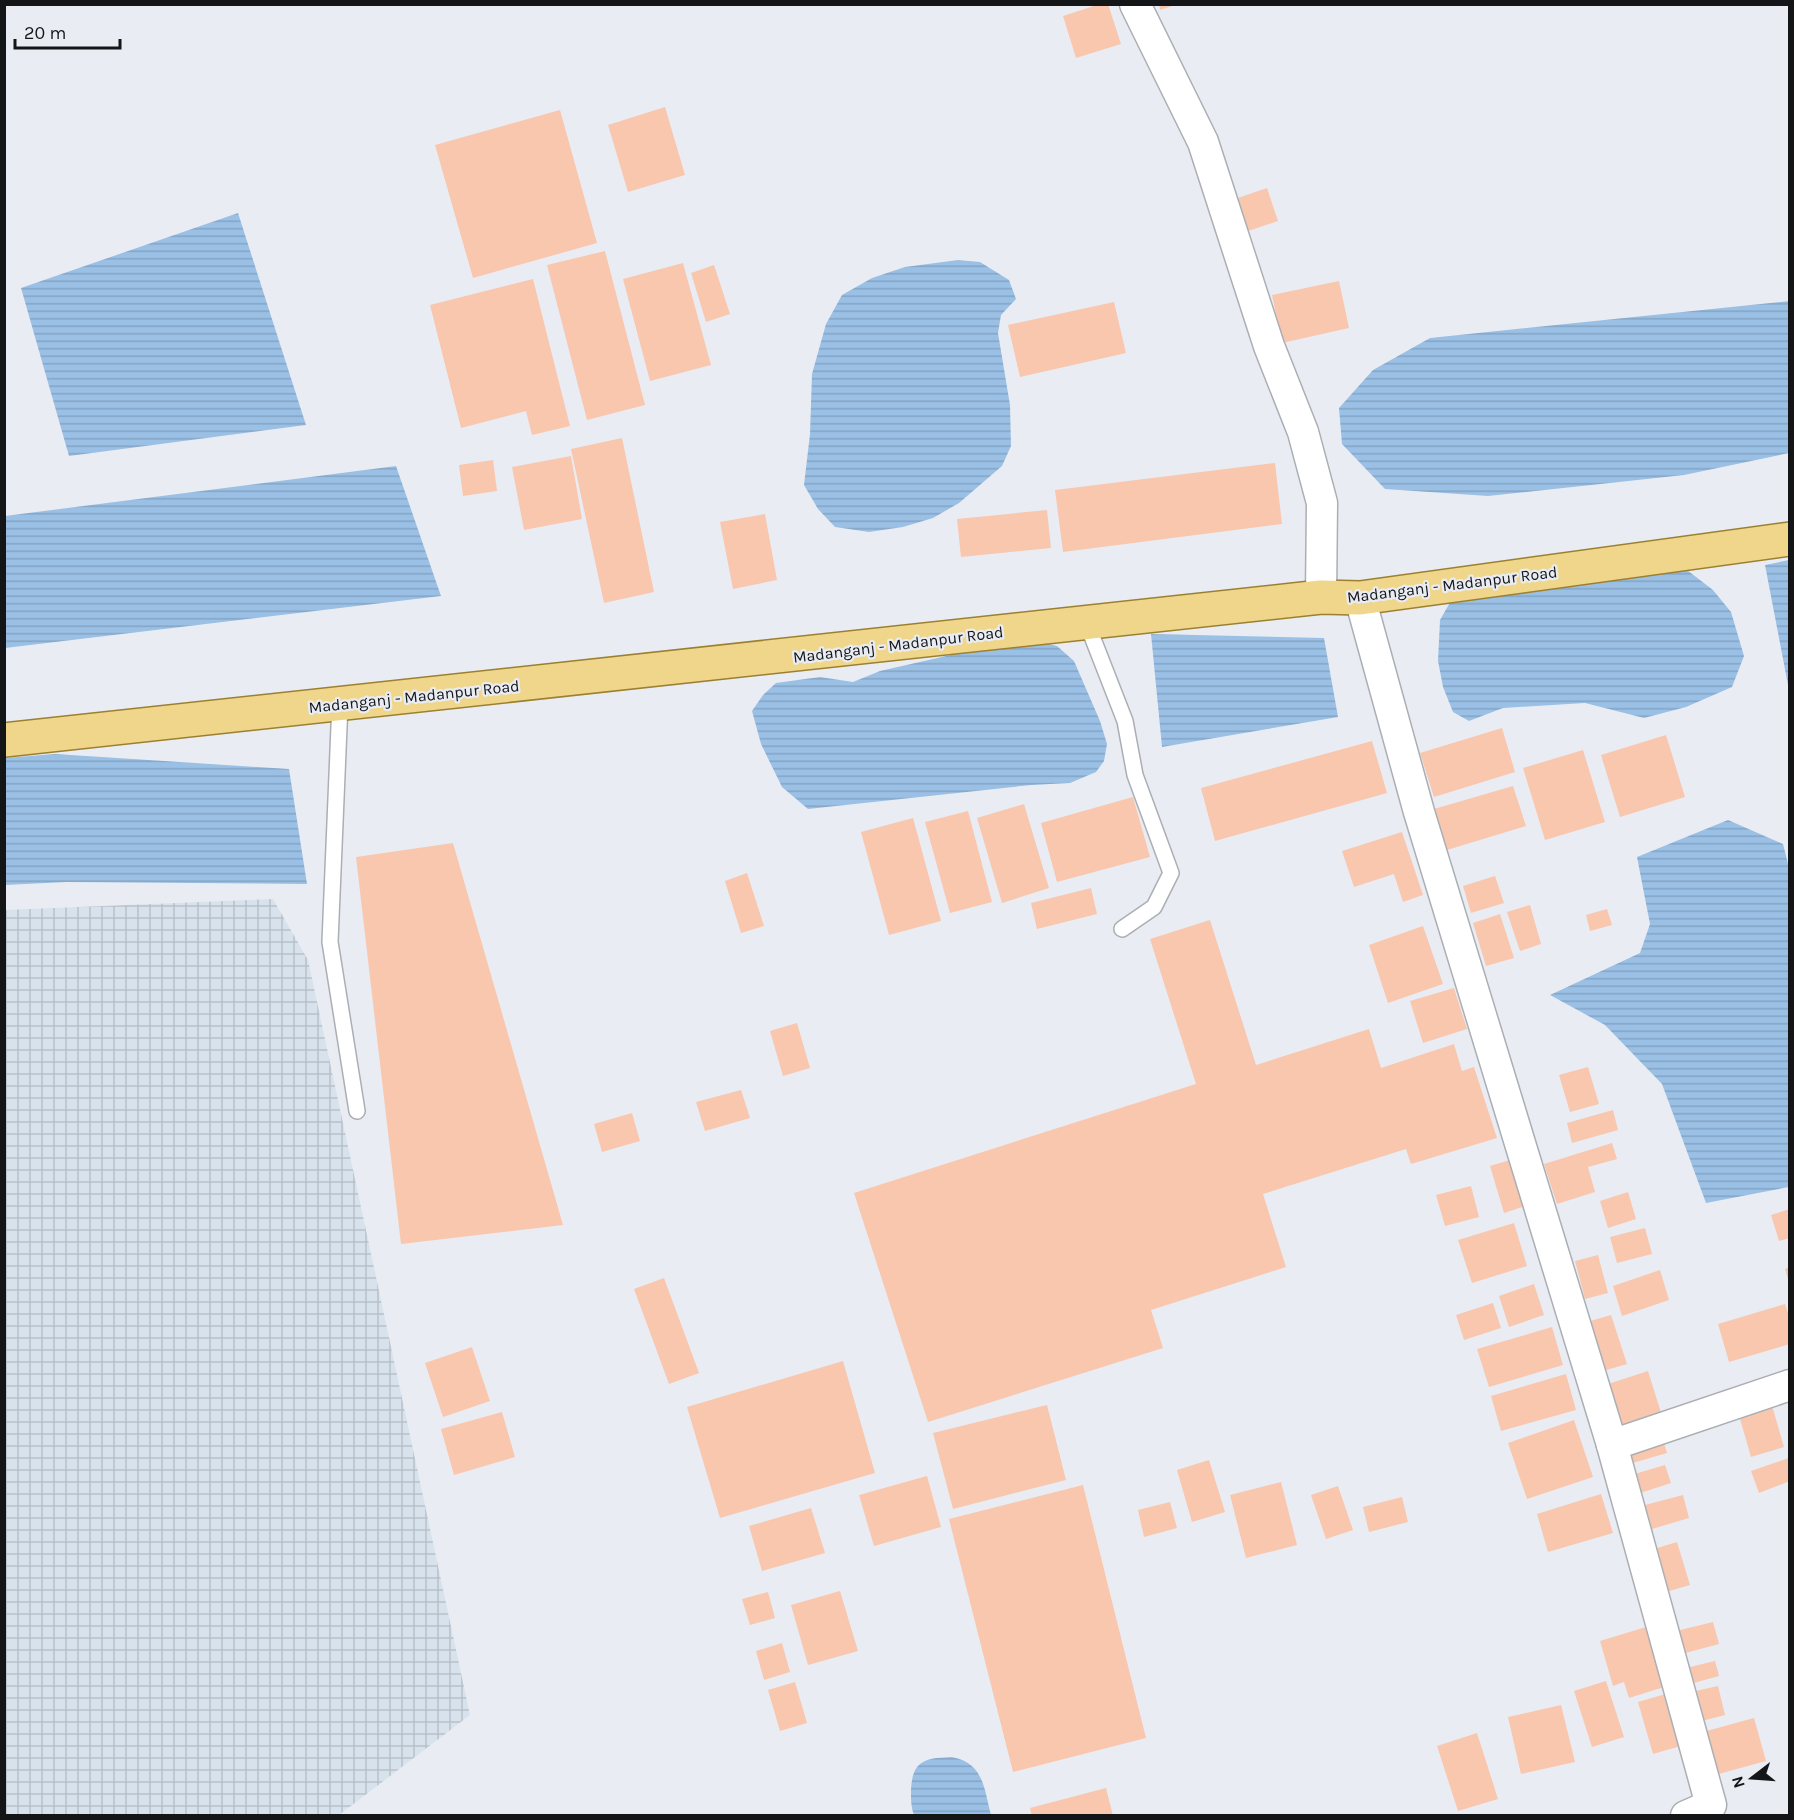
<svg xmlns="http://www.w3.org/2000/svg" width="1794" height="1820" font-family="Karla,sans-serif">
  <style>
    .industrial { fill: url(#industrial-grid) }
    .water { fill: url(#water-rules) }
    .building { fill: #f9c6ae }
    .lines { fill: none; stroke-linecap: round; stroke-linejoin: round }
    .lane-casing { stroke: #abafb4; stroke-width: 18 }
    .street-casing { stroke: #abafb4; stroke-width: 33 }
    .primary-casing { stroke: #9c8030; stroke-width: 36 }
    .lane { stroke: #fff; stroke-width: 15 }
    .street { stroke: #fff; stroke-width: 30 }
    .primary { stroke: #efd68b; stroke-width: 33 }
    .labels { text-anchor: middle; stroke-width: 4.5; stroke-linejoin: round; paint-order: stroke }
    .street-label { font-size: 16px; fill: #141517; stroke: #e9edf3 }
  </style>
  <defs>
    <pattern id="industrial-grid" width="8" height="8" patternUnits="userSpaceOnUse" patternTransform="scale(1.5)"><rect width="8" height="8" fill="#d8e2ed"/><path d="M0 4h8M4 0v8" fill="none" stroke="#b8c1ca"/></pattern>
    <pattern id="water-rules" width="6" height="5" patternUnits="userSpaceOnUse" patternTransform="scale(1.5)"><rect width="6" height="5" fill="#9bc0e5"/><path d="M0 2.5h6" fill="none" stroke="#85a4c4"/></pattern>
  </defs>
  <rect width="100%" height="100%" fill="#e9edf3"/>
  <path class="industrial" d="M273 899 308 960 470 1715 339 1815H5V910Z"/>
  <g class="water">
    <path d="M238 213 306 425 69 456 21 288Z"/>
    <path d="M958 260 980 262 1009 280 1016 299 1001 315 998 333 1010 405 1011 446 1002 466 959 503 933 518 903 527 869 532 835 527 818 509 804 485 810 434 812 374 826 324 842 295 872 278 905 267Z"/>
    <path d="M1789 301V453L1684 475 1488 496 1385 489 1342 444 1339 408 1373 370 1430 338Z"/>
    <path d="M396 466 441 596 5 648V516Z"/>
    <path d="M1789 560 1790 685H1788L1765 565Z"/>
    <path d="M1683 567 1713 590 1731 612 1744 656 1732 687 1686 707 1644 718 1585 703 1503 708 1469 721 1453 712 1443 687 1438 661 1440 620 1452 599Z"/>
    <path d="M1151 634 1324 638 1338 717 1162 747Z"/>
    <path d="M1026 638 1057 646 1074 661 1100 721 1107 744 1104 761 1096 772 1070 783 1031 785 808 809 782 787 761 744 752 711 763 695 776 683 820 677 853 682 880 671Z"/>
    <path d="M55 754 289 769 307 884 67 882 5 885V758Z"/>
    <path d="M1728 820 1783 844 1789 868V1187L1706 1203 1662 1084 1605 1025 1550 995 1640 953 1650 924 1637 857Z"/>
    <path d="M952 1757C984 1763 984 1789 991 1815H914C911 1807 911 1800 911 1791 912 1760 925 1758 952 1757Z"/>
  </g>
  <g class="building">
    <path d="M1100 4H1108L1121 44 1076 58 1063 16Z"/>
    <path d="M1159 4H1175V5L1160 10Z"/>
    <path d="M665 107 685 175 628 192 608 125Z"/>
    <path d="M560 110 597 243 473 278 435 145Z"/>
    <path d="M1267 188 1278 221 1242 233 1232 200Z"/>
    <path d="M605 251 645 405 587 420 547 265Z"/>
    <path d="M683 263 711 365 650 381 623 279Z"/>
    <path d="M714 265 730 314 706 322 691 273Z"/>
    <path d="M533 279 570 426 532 435 526 411 461 428 430 305Z"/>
    <path d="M1339 281 1349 328 1282 343 1272 295Z"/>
    <path d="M1114 302 1126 353 1020 377 1008 325Z"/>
    <path d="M622 438 654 592 604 603 571 449Z"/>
    <path d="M571 456 582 519 524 530 512 467Z"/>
    <path d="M493 460 497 491 463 496 459 465Z"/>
    <path d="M1275 463 1282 524 1063 552 1055 490Z"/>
    <path d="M1047 510 1051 548 961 557 957 519Z"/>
    <path d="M765 514 777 580 733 589 720 522Z"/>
    <path d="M1502 728 1515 772 1434 797 1420 753Z"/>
    <path d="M1666 735 1685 797 1620 817 1601 755Z"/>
    <path d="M1372 741 1387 793 1215 841 1201 788Z"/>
    <path d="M1583 750 1605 822 1545 840 1523 768Z"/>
    <path d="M1513 786 1526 826 1447 850 1434 809Z"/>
    <path d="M1133 797 1150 857 1057 882 1041 823Z"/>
    <path d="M1024 804 1049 888 1002 903 977 818Z"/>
    <path d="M968 811 992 902 950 913 925 822Z"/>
    <path d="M913 818 941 921 889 935 861 832Z"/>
    <path d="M1402 832 1423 895 1403 902 1394 874 1354 887 1342 851Z"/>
    <path d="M453 843 563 1225 401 1244 356 857Z"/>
    <path d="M747 873 764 926 741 933 725 881Z"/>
    <path d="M1495 876 1504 903 1471 913 1463 886Z"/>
    <path d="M1091 888 1097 914 1037 929 1031 903Z"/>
    <path d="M1530 905 1541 944 1520 951 1507 912Z"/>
    <path d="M1607 909 1612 925 1590 931 1586 915Z"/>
    <path d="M1500 914 1514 958 1486 966 1473 923Z"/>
    <path d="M1210 920 1256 1065 1369 1029 1381 1068 1454 1044 1462 1071 1474 1067 1497 1138 1411 1164 1406 1149 1263 1194 1286 1267 1151 1310 1163 1348 928 1422 854 1193 1196 1084 1150 939Z"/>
    <path d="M1423 926 1443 984 1388 1003 1369 945Z"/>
    <path d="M1454 988 1467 1029 1423 1043 1410 1001Z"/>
    <path d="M797 1023 810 1068 783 1076 770 1031Z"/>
    <path d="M1588 1067 1599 1104 1570 1112 1559 1075Z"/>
    <path d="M741 1090 750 1118 705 1131 696 1102Z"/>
    <path d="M1613 1110 1618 1130 1572 1143 1567 1123Z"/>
    <path d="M632 1113 640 1141 602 1152 594 1124Z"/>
    <path d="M1612 1143 1617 1159 1588 1167 1595 1192 1557 1204 1544 1164Z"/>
    <path d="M1513 1159 1528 1205 1504 1213 1490 1166Z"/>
    <path d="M1471 1186 1479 1217 1445 1226 1436 1195Z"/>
    <path d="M1628 1192 1636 1219 1608 1228 1600 1201Z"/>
    <path d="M1790 1209V1238L1779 1241 1771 1215Z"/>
    <path d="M1514 1223 1527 1266 1472 1283 1458 1240Z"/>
    <path d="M1645 1228 1652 1254 1617 1263 1610 1237Z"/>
    <path d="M1598 1255 1608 1293 1585 1299 1575 1261Z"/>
    <path d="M1790 1267V1282H1789L1785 1269Z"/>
    <path d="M1660 1270 1669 1300 1622 1316 1613 1286Z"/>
    <path d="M664 1278 699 1373 669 1384 634 1289Z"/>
    <path d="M1534 1284 1544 1315 1509 1327 1499 1296Z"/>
    <path d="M1493 1303 1501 1328 1464 1340 1456 1315Z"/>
    <path d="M1785 1304 1790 1319V1344L1729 1362 1718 1324Z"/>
    <path d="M1611 1315 1627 1364 1603 1371 1587 1322Z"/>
    <path d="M1552 1327 1563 1365 1489 1387 1477 1349Z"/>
    <path d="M472 1347 490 1401 443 1417 425 1363Z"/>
    <path d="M843 1361 875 1473 720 1518 687 1407Z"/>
    <path d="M1648 1371 1663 1419 1620 1433 1605 1385Z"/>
    <path d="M1566 1374 1576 1410 1501 1431 1491 1396Z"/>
    <path d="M1771 1402 1784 1447 1751 1457 1738 1412Z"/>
    <path d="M1047 1405 1066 1480 953 1509 933 1433Z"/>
    <path d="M502 1412 515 1457 454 1475 441 1429Z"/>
    <path d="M1574 1420 1593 1477 1527 1499 1508 1443Z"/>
    <path d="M1661 1434 1667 1453 1626 1465 1621 1447Z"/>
    <path d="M1789 1458 1790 1481 1759 1493 1751 1471Z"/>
    <path d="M1209 1460 1225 1512 1192 1522 1177 1470Z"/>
    <path d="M1665 1465 1671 1483 1634 1495 1628 1476Z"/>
    <path d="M927 1476 941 1527 874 1546 859 1495Z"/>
    <path d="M1281 1482 1297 1545 1246 1558 1230 1495Z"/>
    <path d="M1083 1485 1146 1738 1013 1772 949 1519Z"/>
    <path d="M1338 1486 1353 1530 1326 1539 1311 1495Z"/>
    <path d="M1601 1494 1613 1533 1548 1552 1537 1514Z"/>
    <path d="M1683 1495 1689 1518 1652 1529 1645 1505Z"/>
    <path d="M1402 1497 1408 1522 1369 1532 1363 1507Z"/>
    <path d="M1170 1502 1177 1528 1144 1537 1138 1510Z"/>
    <path d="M811 1508 825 1553 762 1571 749 1526Z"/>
    <path d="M1677 1542 1690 1585 1666 1592 1654 1549Z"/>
    <path d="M840 1591 858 1651 808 1665 791 1605Z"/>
    <path d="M768 1592 775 1618 750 1625 742 1599Z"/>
    <path d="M1713 1622 1719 1644 1678 1655 1672 1632Z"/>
    <path d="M1646 1627 1664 1687 1629 1698 1624 1682 1613 1686 1600 1641Z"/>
    <path d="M782 1643 790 1672 764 1680 756 1651Z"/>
    <path d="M1715 1661 1719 1676 1690 1684 1686 1668Z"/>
    <path d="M1606 1681 1624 1737 1592 1747 1574 1691Z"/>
    <path d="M795 1682 807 1723 780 1731 768 1690Z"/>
    <path d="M1718 1686 1725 1715 1698 1722 1691 1692Z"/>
    <path d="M1669 1693 1684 1745 1653 1754 1638 1702Z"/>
    <path d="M1561 1705 1575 1762 1521 1774 1508 1717Z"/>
    <path d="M1754 1718 1766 1761 1715 1775 1703 1732Z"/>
    <path d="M1477 1733 1498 1799 1458 1811 1437 1746Z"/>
    <path d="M1106 1788 1113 1816H1032L1030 1808Z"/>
  </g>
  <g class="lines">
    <defs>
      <g id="lane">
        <path d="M1086 621 1125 721 1135 775 1171 873 1154 907 1122 929"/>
        <path d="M340 703 330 942 357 1111"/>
      </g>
      <g id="street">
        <path d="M1135 4 1203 142 1269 346 1303 432 1322 503 1321 597"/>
        <path d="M1360 598 1419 812 1612 1445 1711 1805 1686 1816"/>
        <path d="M1612 1445 1790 1385"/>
      </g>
      <path id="primary" d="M4 740 1321 597 1360 598 1790 539"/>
    </defs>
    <use href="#lane" class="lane-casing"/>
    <use href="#street" class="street-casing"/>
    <use href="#primary" class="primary-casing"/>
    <use href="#lane" class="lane"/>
    <use href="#street" class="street"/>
    <use href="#primary" class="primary"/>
  </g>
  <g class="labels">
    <g class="street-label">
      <text transform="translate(1452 584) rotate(-7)" y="6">Madanganj - Madanpur Road</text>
      <text transform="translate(898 644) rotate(-7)" y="6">Madanganj - Madanpur Road</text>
      <text transform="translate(414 696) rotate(-6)" y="6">Madanganj - Madanpur Road</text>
    </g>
  </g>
  <rect width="1794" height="1820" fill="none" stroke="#141517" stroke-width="12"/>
  <g transform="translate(1752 1778) rotate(253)" stroke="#e9edf3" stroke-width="4.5" paint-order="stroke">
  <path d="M0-4.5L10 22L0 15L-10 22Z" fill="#141517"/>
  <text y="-9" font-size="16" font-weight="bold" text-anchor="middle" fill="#141517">N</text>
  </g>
  <path d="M15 39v9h105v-9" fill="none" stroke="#141517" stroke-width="3"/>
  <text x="24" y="39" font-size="18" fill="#141517" stroke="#e9edf3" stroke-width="4.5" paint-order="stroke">20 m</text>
</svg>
